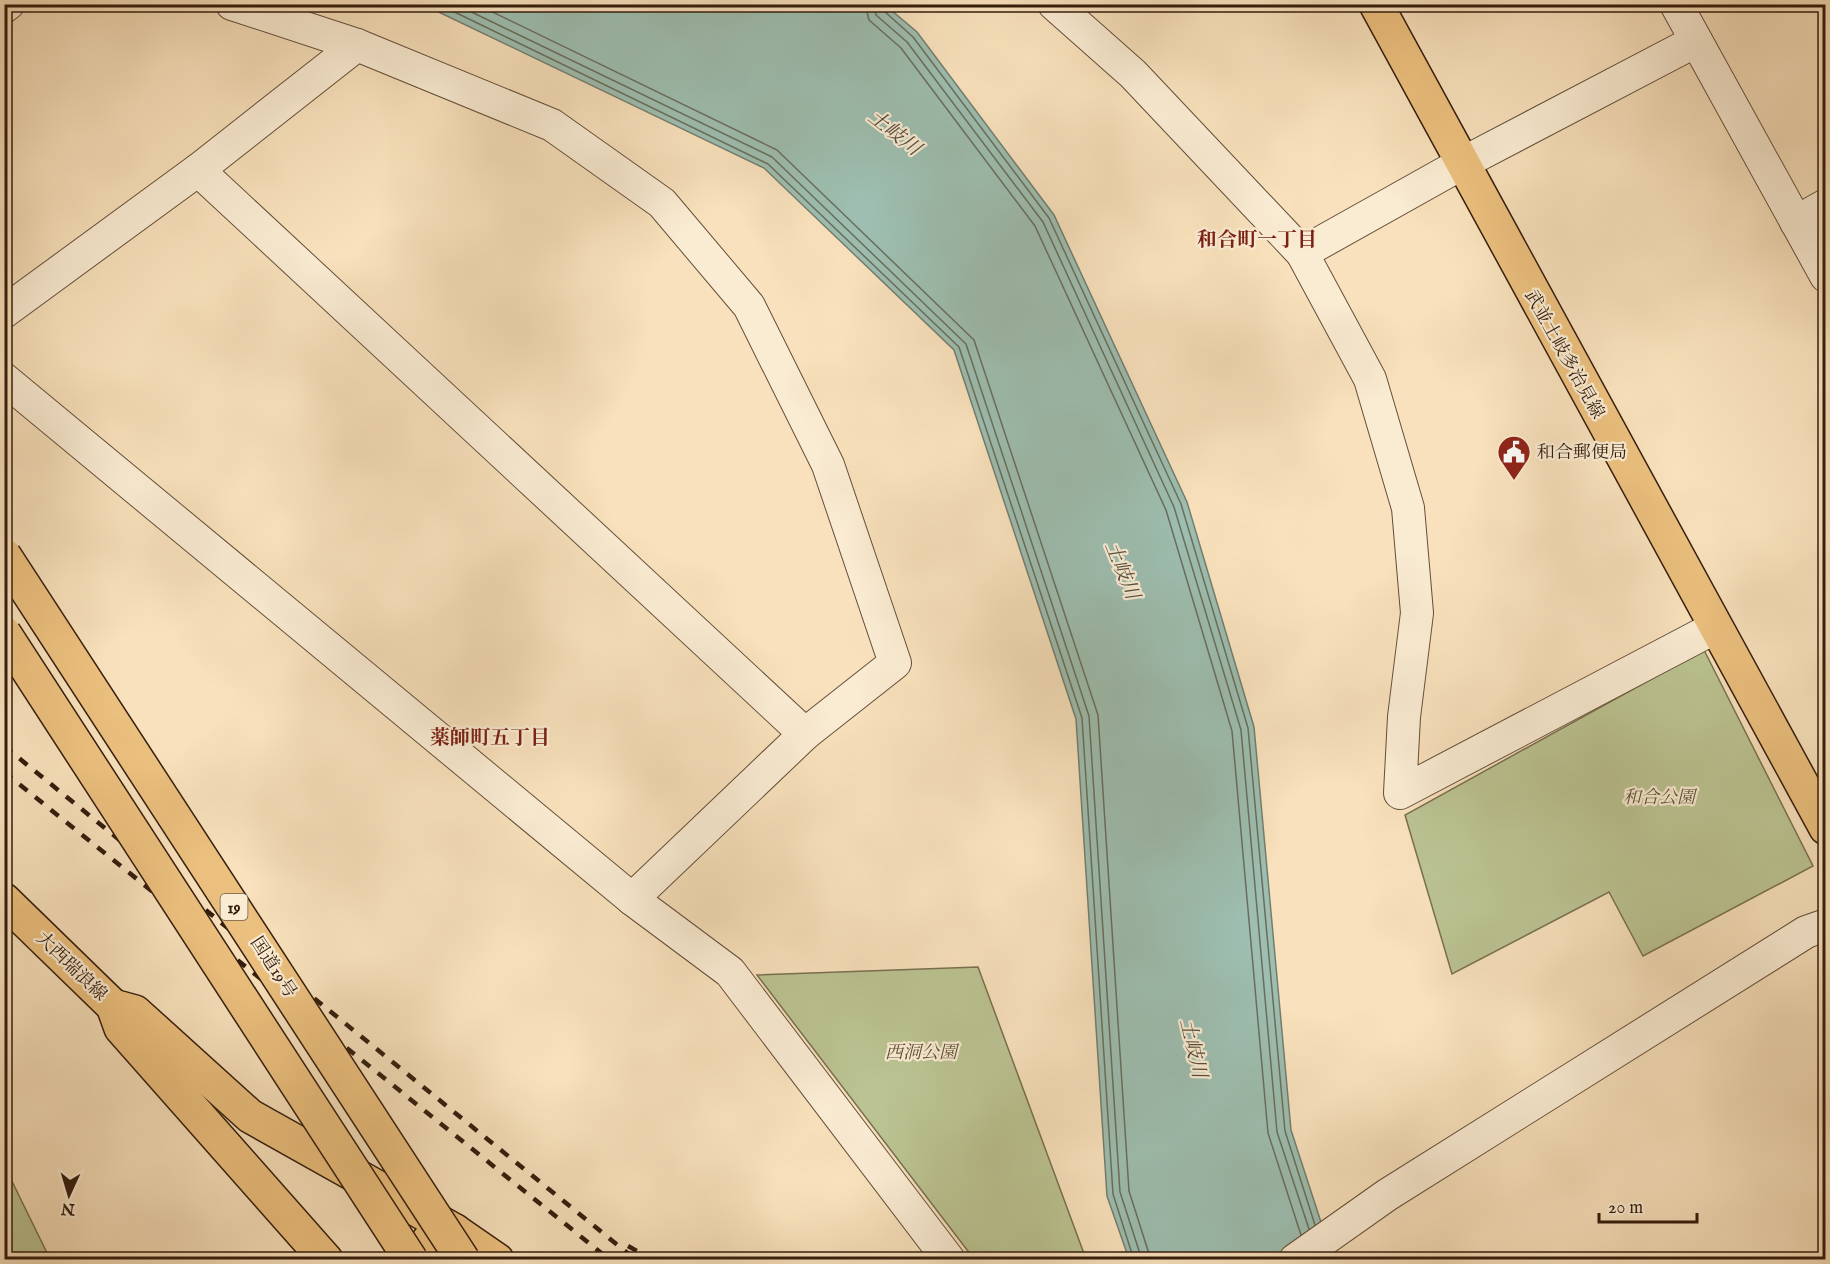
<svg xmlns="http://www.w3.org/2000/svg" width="1830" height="1264" font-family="'IM FELL English','Noto Serif JP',serif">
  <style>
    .green { fill: #bbc392; stroke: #787050; stroke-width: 1.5 }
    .water { fill: #9dbeb0; stroke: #737e6f; stroke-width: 1.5 }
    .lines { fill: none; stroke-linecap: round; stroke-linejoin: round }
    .shore { stroke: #686e5e; stroke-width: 1.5 }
    .minor-casing { stroke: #654e39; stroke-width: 34 }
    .major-casing { stroke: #341d0d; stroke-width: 36 }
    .minor { stroke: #faecd3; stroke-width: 32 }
    .major { stroke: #ecc07e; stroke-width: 33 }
    .rail { stroke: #341d0d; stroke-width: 4.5; stroke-dasharray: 10 10; stroke-linecap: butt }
    .highway-bridge-casing { stroke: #341d0d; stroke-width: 36; stroke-linecap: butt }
    .highway-bridge { stroke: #ecc07e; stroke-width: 33 }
    .labels { text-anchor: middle; stroke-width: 4.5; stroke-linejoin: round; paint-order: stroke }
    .shield { fill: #faecd3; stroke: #6f5b48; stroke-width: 1.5 }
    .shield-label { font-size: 16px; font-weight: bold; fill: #341d0d }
    .street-label { font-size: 18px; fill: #341d0d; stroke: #faecd3 }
    .poi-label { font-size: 18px; fill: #341d0d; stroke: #faecd3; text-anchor: start }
    .park-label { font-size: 18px; font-style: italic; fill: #5c4f35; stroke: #faecd3 }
    .water-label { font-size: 20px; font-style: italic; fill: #544d3e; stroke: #faecd3 }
    .neighbourhood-label { font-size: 20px; font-weight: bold; fill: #7a1f14; stroke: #faecd3 }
  </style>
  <rect width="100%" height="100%" fill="#f8e1bc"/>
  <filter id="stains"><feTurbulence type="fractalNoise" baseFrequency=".00333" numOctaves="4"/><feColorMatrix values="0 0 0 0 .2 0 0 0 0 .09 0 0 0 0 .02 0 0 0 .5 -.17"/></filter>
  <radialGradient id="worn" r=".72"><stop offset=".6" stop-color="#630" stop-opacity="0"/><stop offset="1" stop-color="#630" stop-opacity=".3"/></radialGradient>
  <g class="green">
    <path d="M1704 650 1813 866 1643 956 1609 892 1452 974 1405 815Z"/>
    <path d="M978 967 1086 1259H974L757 975Z"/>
    <path d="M5 1167 50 1259H5Z"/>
  </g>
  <path class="water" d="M424 5H885L917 32 1054 215 1187 502 1254 727 1291 1130 1333 1259H1129L1107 1196 1076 719 954 350 764 168Z"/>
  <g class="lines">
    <g class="shore">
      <path d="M438 4 768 164 959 347 1082 718 1113 1194 1134 1260"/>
      <path d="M455 4 772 157 966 344 1089 716 1120 1192 1142 1260"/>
      <path d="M476 4 777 150 974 340 1098 715 1129 1191 1151 1260"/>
      <path d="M865 4 869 20 901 48 1035 226 1166 510 1232 731 1268 1133 1301 1235"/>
      <path d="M874 4 876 15 907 42 1043 222 1174 507 1241 730 1277 1132 1309 1229"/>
      <path d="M881 4 884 11 913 37 1049 218 1181 504 1248 728 1285 1131 1315 1225"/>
    </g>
    <defs>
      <g id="minor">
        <path d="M232 4 357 45 552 125 662 203 749 306 828 465 895 663 805 734 632 899"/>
        <path d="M1054 4 1133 74 1302 253 1370 379 1408 508 1417 613 1404 717 1400 793 1716 627"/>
        <path d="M1676 4 1826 276"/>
        <path d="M4 7 8 4"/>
        <path d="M198 170 805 734"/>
        <path d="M1796 222 1826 205"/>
        <path d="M1302 253 1461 164 1696 41"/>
        <path d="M4 312 198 170 357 45"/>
        <path d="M4 379 632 899 730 972 949 1260"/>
        <path d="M1295 1260 1387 1195 1806 932 1826 925"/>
      </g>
      <g id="major">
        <path d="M1376 4 1826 828"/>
        <path d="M4 900 113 1006 121 1028 326 1260"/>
        <path d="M113 1006 135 1012 250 1116 455 1231 497 1260"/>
        <path d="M413 1260 429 1240 455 1231"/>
      </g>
    </defs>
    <use href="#minor" class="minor-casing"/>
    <use href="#major" class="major-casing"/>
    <use href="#minor" class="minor"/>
    <use href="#major" class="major"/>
    <g class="rail">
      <path d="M4 746 636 1260"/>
      <path d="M4 772 610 1260"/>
      <path d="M628 1246 653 1260"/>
    </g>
    <defs>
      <g id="highway-bridge">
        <path d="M4 555 463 1260"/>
        <path d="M4 633 411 1260"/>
      </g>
    </defs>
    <use href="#highway-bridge" class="highway-bridge-casing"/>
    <use href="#highway-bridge" class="highway-bridge"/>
  </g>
  <defs>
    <symbol id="civic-pin" viewBox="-11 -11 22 30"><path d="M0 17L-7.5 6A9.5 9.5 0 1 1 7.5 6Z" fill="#8f2418" stroke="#faecd3"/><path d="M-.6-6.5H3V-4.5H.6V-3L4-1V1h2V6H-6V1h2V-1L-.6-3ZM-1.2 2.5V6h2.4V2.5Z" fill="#fff"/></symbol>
  </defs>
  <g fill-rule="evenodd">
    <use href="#civic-pin" x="1495" y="433" width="38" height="52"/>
  </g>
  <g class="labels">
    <rect class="shield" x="220.5" y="894" width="27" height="26" rx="4.5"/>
    <g class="shield-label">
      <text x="234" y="913">19</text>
    </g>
    <g class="street-label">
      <text transform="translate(1565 354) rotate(61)" y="6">武並土岐多治見線</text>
      <text transform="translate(72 966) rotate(44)" y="6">大西瑞浪線</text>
      <text transform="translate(274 967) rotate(57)" y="6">国道19号</text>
    </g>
    <g class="poi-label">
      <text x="1537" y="458">和合郵便局</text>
    </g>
    <g class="park-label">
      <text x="1659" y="803">和合公園</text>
      <text x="921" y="1058">西洞公園</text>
    </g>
    <g class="water-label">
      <text transform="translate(895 132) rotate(38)" y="7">土岐川</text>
      <text transform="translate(1123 570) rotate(68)" y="7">土岐川</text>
      <text transform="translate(1194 1048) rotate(77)" y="7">土岐川</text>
    </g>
    <g class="neighbourhood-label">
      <text x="1257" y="246">和合町一丁目</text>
      <text x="490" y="744">薬師町五丁目</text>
    </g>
  </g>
  <rect width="1830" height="1264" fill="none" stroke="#f8e1bc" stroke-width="24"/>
  <rect x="6" y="6" width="1818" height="1252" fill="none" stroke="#341d0d" stroke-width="3"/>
  <rect x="12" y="12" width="1806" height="1240" fill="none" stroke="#341d0d" stroke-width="1.5"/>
  <g transform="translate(69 1195) rotate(184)" stroke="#faecd3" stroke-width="4.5" paint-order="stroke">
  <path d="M0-4.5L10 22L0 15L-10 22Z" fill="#341d0d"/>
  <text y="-9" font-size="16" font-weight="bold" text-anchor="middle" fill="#341d0d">N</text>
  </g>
  <path d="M1599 1213v9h98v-9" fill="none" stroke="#341d0d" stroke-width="3"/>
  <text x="1608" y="1213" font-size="18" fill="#341d0d" stroke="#faecd3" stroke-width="4.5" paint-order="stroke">20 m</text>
  <rect width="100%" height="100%" filter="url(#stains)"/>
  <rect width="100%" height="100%" fill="url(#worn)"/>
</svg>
